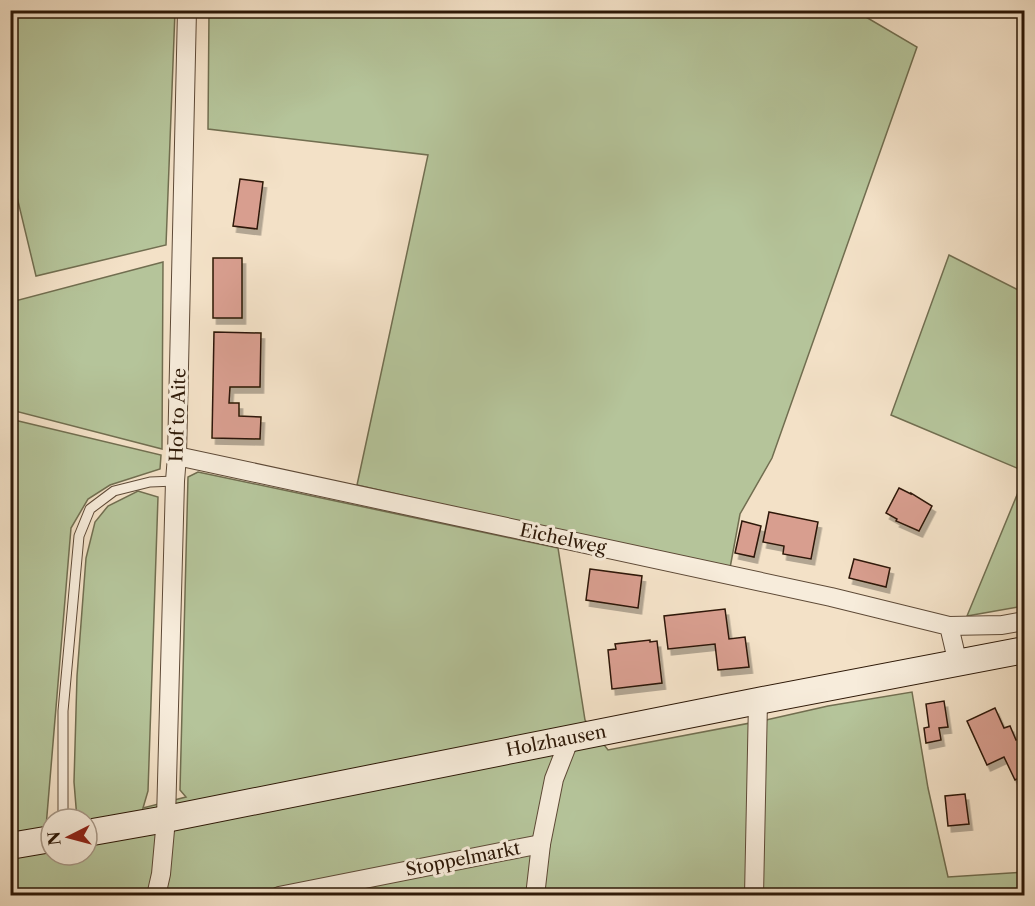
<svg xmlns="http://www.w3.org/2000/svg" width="1035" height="906" font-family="'Libre Caslon Text',serif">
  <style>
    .green { fill: #b5c49a; stroke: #716e50; stroke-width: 1.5 }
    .building { fill: #d89e8f; stroke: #2d1807; stroke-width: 1.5; filter: url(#shadow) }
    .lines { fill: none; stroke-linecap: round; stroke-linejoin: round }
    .lane-casing { stroke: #5e4a37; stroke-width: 11 }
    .street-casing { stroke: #5e4a37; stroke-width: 20 }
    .secondary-casing { stroke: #2d1807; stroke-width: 28 }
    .lane { stroke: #f7ecdb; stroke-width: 9 }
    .street { stroke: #f7ecdb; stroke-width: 18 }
    .secondary { stroke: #f7ecdb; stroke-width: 26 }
    .labels { text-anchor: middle; stroke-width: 6; stroke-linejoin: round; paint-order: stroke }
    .street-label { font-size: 18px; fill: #2d1807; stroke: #f7ecdb }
  </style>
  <defs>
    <filter id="shadow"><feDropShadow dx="3.5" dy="6" stdDeviation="0" flood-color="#0004"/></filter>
  </defs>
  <rect width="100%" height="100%" fill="#f3e1c7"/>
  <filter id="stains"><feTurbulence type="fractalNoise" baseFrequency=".00333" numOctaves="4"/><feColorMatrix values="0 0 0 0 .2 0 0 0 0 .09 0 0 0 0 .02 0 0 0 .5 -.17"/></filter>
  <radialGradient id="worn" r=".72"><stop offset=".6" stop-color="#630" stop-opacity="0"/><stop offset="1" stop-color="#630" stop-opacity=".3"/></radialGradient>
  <g class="green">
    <path d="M854 10 917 47 772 458 740 514 730 568 555 530 357 485 428 155 208 129 209 11Z"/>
    <path d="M10 11H175L166 245 36 276 11 172Z"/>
    <path d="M949 255 1024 293V471L891 415Z"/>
    <path d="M163 262 162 449 11 410V302Z"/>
    <path d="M10 419 161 455 160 469 110 485 88 499 71 528 46 827H51V855H87V819H77L74 782 77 676 86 558 95 522 108 506 138 491 158 497 148 791 143 808 186 797 180 790 188 477 198 472 558 548 585 720 608 750 766 720 828 706 912 692 928 788 948 877 1024 872V895H11Z"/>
    <path d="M1024 478V606L967 616Z"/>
  </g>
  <g class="building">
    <path d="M240 179 263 182 257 229 233 226Z"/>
    <rect x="213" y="258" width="29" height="60"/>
    <path d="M214 332 261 333 260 387H230L229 403H239V416L261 417 260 439 212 438Z"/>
    <path d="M899 488 911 494V493L932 506 919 531 896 521 897 519 886 513Z"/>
    <path d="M769 512 818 522 811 559 783 554 784 546 763 542Z"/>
    <path d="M742 521 761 526 754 557 735 553Z"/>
    <path d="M854 559 890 568 886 587 849 578Z"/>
    <path d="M590 569 642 576 638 608 586 600Z"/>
    <path d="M725 609 729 639 745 637 749 667 718 670 715 644 668 649 664 616Z"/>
    <path d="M650 640V642L657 641 662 683 612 689 608 650 616 649 615 644Z"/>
    <path d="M944 701 948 727 939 728 941 740 926 743 924 728 929 727 926 704Z"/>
    <path d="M995 708 1004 728 1010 726 1016 740 1024 736V775L1015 780 1004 757 987 765 967 721Z"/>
    <path d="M965 794 969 824 948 826 945 796Z"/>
    <path d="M1024 798V814L1020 800Z"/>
  </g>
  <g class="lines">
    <defs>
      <path id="lane" d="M63 819V711L79 536 90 509 114 491 150 482 175 481"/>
      <g id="street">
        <path d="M177 456 831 597 949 626 958 664"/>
        <path d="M949 626 1002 625 1024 621"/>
        <path d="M156 896 161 874 166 819 175 481 177 456 187 10"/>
        <path d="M279 896 541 844"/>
        <path d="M535 896 541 844 554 779 570 738"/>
        <path d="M754 896 758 701"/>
      </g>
      <g id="secondary">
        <path d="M87 833 166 819 758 701 1024 650"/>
        <path d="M10 846 51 839"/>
      </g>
    </defs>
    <use href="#lane" class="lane-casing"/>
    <use href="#street" class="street-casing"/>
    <use href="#secondary" class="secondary-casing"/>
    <use href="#lane" class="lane"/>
    <use href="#street" class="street"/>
    <use href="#secondary" class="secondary"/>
  </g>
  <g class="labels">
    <g class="street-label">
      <text transform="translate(178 415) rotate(-88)" y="6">Hof to Aite</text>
      <text transform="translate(563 539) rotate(12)" y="6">Eichelweg</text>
      <text transform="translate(556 741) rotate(-11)" y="6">Holzhausen</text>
      <text transform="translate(463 859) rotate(-11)" y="6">Stoppelmarkt</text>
    </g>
  </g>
  <rect width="1035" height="906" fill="none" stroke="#f3e1c7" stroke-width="36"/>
  <rect x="12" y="12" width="1011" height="882" fill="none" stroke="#2d1807" stroke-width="3"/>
  <rect x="18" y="18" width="999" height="870" fill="none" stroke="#2d1807" stroke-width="1.5"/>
  <g transform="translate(69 837) rotate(264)"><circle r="28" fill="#f7ecdb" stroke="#a69786" stroke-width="1.5"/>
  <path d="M0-4.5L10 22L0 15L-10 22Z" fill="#8f2418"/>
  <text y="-9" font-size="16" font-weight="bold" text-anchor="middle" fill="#2d1807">N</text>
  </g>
  <rect width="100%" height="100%" filter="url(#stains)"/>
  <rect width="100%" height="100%" fill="url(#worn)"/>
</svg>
